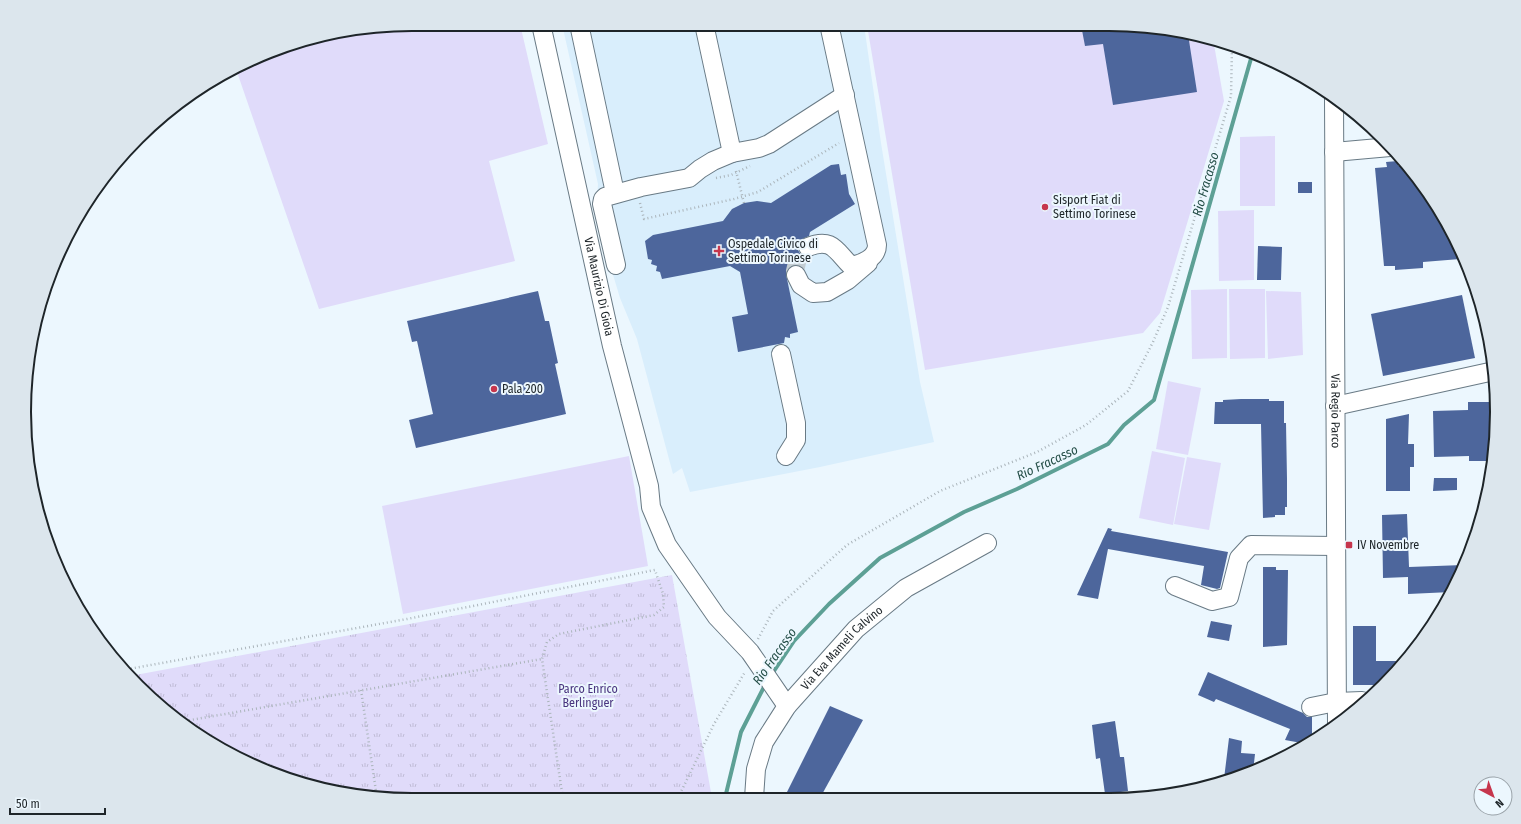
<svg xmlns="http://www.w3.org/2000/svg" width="1521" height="824" font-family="'Fira Sans Condensed',sans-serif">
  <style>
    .built { fill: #d9eefc }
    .grass { fill: #e0dbfa }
    .park { fill: url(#park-tufts) }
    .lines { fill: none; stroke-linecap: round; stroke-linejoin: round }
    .stream { stroke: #5da095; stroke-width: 4 }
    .building { fill: #4d669c }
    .minor-tunnel { stroke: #c3cdd3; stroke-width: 18; stroke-dasharray: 18 9; stroke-linecap: butt }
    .minor-casing { stroke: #697a85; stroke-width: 20 }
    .path { stroke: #abb5bb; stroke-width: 2.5; stroke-dasharray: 1 3; stroke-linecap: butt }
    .minor { stroke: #fff; stroke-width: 18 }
    .poi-dot { fill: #c6364d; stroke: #ecf7fe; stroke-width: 1.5 }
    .labels { text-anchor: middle; stroke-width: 4; stroke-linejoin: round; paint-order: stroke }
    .poi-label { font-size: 12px; fill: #1e2529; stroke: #ecf7fe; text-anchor: start }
    .street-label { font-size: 12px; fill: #1e2529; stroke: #ecf7fe }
    .park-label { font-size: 12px; fill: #49347f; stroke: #ecf7fe }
    .water-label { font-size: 13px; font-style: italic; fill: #244e47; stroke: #ecf7fe }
    .rim { fill: none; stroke: #1e2529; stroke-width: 2 }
  </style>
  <defs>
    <pattern id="park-tufts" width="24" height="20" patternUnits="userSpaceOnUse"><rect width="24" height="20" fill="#e0dbfa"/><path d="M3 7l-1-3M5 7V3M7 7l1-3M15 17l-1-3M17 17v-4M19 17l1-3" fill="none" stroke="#c0bcd6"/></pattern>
  </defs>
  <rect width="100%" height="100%" fill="#ecf7fe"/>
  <path class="built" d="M562 24 864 25 881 143 920 382 934 442 820 467 690 492 682 468 673 474 637 339 620 298 596 218 598 184Z"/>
  <g class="grass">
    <path d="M412 24H520L548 144 489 161 515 261 319 309 237 72 287 45 337 31Z"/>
    <path d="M867 25H1134L1213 39 1224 101 1160 313 1143 333 925 370Z"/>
    <path d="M1275 136V206H1240V137Z"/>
    <path d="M1254 210V280L1219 281 1218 211Z"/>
    <path d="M1227 289V358L1192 359 1191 290Z"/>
    <path d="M1229 289H1265V358L1230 359Z"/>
    <path d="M1266 291 1301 292 1303 355 1268 359Z"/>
    <path d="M1168 381 1201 388 1188 455 1156 449Z"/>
    <path d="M1152 451 1185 458 1173 525 1139 518Z"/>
    <path d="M629 456 648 566 403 614 382 506Z"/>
    <path d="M1187 457 1221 463 1209 530 1174 524Z"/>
  </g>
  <path class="park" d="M672 575 712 798 387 799 311 787 218 748 130 676Z"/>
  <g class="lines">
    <g class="stream">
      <path d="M772 674 794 641 829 604 880 558 964 512 1017 489 1108 444 1124 425 1154 400 1252 55"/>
      <path d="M725 798 741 732 766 683"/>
    </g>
  </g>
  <g class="building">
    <path d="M1081 25H1134L1188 34 1197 92 1113 105 1103 44 1085 46Z"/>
    <path d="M1398 161V166L1407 165 1417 176 1457 240 1460 259 1423 262V268L1395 270V266H1384L1375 168 1387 167 1386 162Z"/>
    <path d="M839 164 841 175 846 174 849 194 855 204 810 232 809 236 800 240 798 244V250L801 255 807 257 802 267 797 265H792L787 269 786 274 798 332 790 334V338L785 337 784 343 738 352 732 317 748 314 740 272 730 266 662 279 660 272 656 271 657 266 651 264 652 260 648 259 645 241 653 235 723 221 732 209 744 203 757 201 771 203 831 165Z"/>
    <rect x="1298" y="182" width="14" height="11"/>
    <path d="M1258 246 1282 247 1281 280H1257Z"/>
    <path d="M538 291 545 321H549L558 363 555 364 566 414 416 448 409 420 433 414 417 341 412 342 407 321Z"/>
    <path d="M1462 295 1475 358 1383 376 1371 314Z"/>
    <path d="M1241 399H1269V401H1284V423H1286L1287 479V507H1285V515H1275V517L1263 518 1261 424H1214L1215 402H1223V400Z"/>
    <path d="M1468 402H1496L1494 461H1469V456L1434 457 1433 411 1468 410Z"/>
    <path d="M1409 414 1408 444H1414V467H1410V491H1386V419Z"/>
    <path d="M1434 478H1457V490L1433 491Z"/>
    <path d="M1407 514 1409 567 1463 565 1451 592 1408 594V577L1383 578 1382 515Z"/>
    <path d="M1108 528 1112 529 1111 531 1228 552 1220 588 1217 589 1201 585 1204 566 1108 549 1098 599 1077 595Z"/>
    <path d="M1263 567H1276V570H1288L1287 645 1263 647Z"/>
    <path d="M1211 621 1232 625 1229 641 1207 637Z"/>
    <path d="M1353 626H1376V661H1406L1401 668 1382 685H1353Z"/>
    <path d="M1208 672 1303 713 1307 717H1312V741L1307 744 1285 740 1290 729 1216 699 1214 702 1198 695Z"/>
    <path d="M830 706 863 720 820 798H784Z"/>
    <path d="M1115 721 1120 757H1124L1128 791 1105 794 1100 758 1096 759 1092 725Z"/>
    <path d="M1229 738 1242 741 1241 753 1255 754 1253 772 1224 779Z"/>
  </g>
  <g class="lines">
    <path class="minor-tunnel" d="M796 275 795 271 799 254 808 247"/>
    <defs>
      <g id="minor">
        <path id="s1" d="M541 24 612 346 649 486 651 507 667 545 717 617 750 652 787 706"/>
        <path d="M579 24 615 193"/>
        <path id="s2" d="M1334 98 1337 724"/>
        <path d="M1334 152 1390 147"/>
        <path d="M732 153 759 148 769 144 845 95"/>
        <path d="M808 247C832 237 836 251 851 266 862 264 877 258 877 245L829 24"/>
        <path d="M616 265 602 204 603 199 605 197 641 187 689 178 700 169 713 161 732 153 704 24"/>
        <path d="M796 275 801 285 813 293 827 292 848 280 868 263"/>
        <path d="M781 354 796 423V440L786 456"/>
        <path d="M1335 406 1494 371"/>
        <path d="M1175 586 1212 601 1229 597 1239 558 1251 545 1336 546"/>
        <path d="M1311 707 1336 702 1362 701"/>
        <path id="s3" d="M754 798 756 769 764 742 787 706 856 629 906 588 987 543"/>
      </g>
    </defs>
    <use href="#minor" class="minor-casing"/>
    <g class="path">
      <path d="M736 171 744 203"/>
      <path d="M716 178 731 175 750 166"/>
      <path d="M640 203 644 219 734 199 758 192 839 143"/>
      <path d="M758 639 773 611 847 545 940 491 1037 452 1086 425 1128 391 1153 342 1168 307 1231 96 1232 47"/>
      <path d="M123 670 407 619 655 570 663 594 664 607 654 615 559 634 547 642 542 659 563 799"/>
      <path d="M361 690 377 798"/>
      <path d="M185 721 542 659"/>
      <path d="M678 798 714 724 745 672"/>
    </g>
    <use href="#minor" class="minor"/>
  </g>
  <g class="poi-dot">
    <circle cx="1045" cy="207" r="4"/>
    <path d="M717 245h4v4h4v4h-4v4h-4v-4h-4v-4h4z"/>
    <circle cx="494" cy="389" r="4"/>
    <rect x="1345" y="541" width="8" height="8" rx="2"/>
  </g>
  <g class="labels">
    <g class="poi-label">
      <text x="1053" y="204">Sisport Fiat di<tspan x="1053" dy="14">Settimo Torinese</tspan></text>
      <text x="728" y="248">Ospedale Civico di<tspan x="728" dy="14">Settimo Torinese</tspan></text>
      <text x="502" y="393">Pala 200</text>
      <text x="1357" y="549">IV Novembre</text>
    </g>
    <g class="street-label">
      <text dy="4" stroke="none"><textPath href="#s1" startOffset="269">Via Maurizio Di Gioia</textPath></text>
      <text dy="4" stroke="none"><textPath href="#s2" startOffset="313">Via Regio Parco</textPath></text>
      <text dy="4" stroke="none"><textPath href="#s3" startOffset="180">Via Eva Mameli Calvino</textPath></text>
    </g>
    <g class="park-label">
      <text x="588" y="693">Parco Enrico<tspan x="588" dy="14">Berlinguer</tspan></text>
    </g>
    <g class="water-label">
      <text transform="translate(1205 184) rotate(-74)" y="5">Rio Fracasso</text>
      <text transform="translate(1047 462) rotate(-25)" y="5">Rio Fracasso</text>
      <text transform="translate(774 656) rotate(-55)" y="5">Rio Fracasso</text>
    </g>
  </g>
  <path d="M0 0H1521V824H0ZM412 31H1109A381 381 0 0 1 1490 412V412A381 381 0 0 1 1109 793H412A381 381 0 0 1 31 412V412A381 381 0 0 1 412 31Z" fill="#dce6ed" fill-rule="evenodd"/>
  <path class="rim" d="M412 31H1109A381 381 0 0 1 1490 412V412A381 381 0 0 1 1109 793H412A381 381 0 0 1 31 412V412A381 381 0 0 1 412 31Z"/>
  <g transform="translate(1493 796) rotate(139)"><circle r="19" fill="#ecf7fe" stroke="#9aa3a9"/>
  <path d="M0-3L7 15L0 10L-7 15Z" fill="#c6364d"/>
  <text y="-6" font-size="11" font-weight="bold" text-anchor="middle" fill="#1e2529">N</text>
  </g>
  <path d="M10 808v6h95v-6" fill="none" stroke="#1e2529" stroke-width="2"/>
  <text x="16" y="808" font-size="12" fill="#1e2529" stroke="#ecf7fe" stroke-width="3" paint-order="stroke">50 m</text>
</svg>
